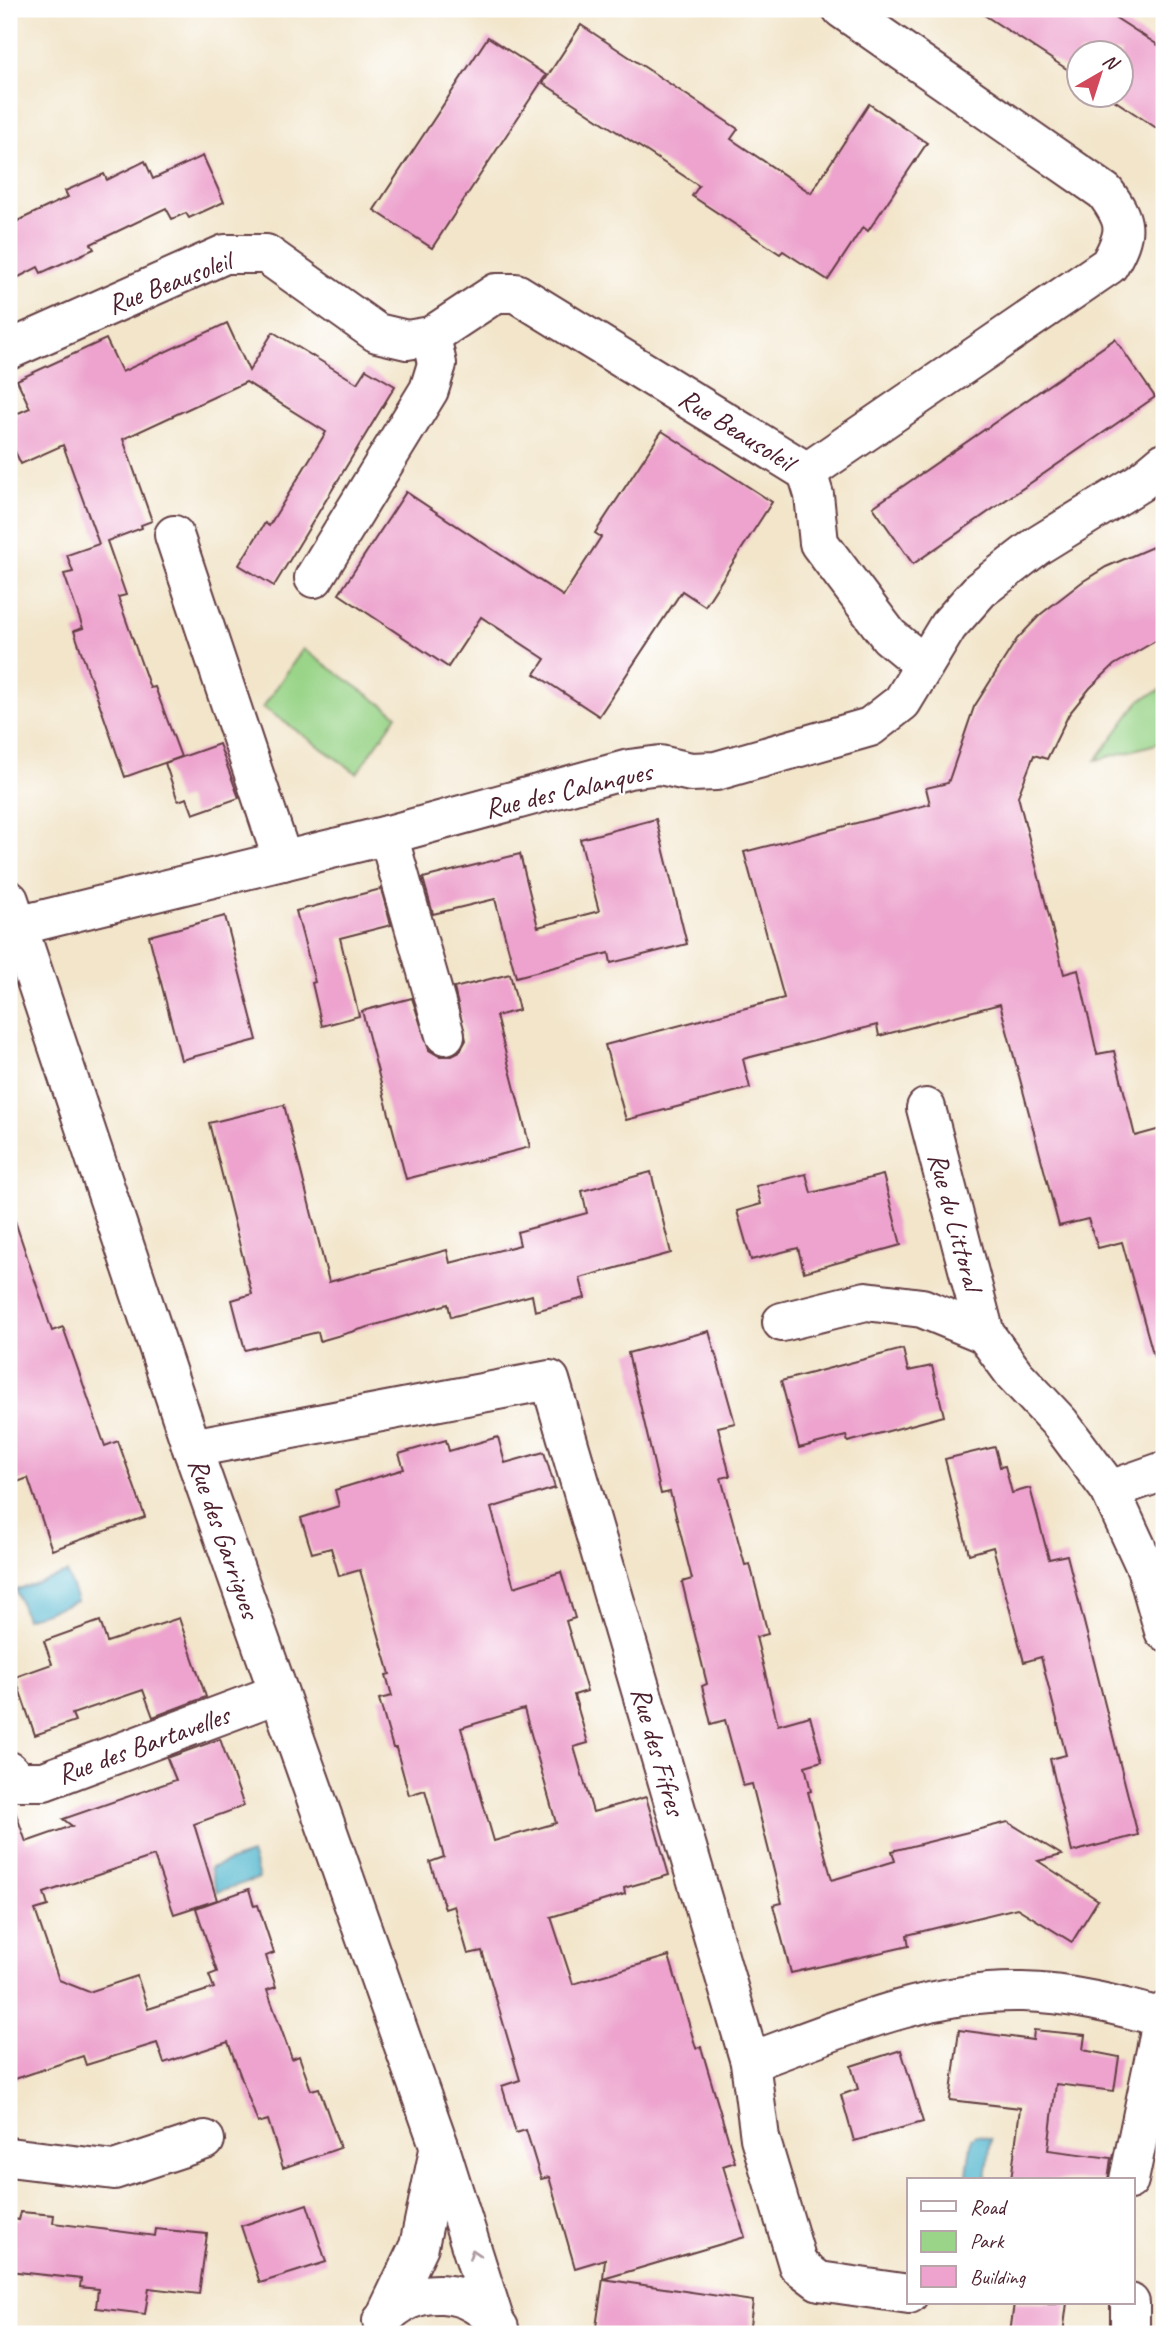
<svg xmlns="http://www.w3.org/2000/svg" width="1173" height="2343" font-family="Caveat,sans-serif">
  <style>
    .green { fill: #99d488; stroke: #727a5a; stroke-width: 2 }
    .water { fill: #50b6ce; stroke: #4d6a7c; stroke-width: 2 }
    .building { fill: #eda3cd; fill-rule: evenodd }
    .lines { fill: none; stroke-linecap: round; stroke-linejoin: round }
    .minor-casing { stroke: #633d43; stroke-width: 42 }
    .minor { stroke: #fff; stroke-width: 38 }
    .oneway { stroke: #ae9aa0 }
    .labels { text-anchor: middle; stroke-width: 5; stroke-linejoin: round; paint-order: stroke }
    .street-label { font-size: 28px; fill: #4a1f2b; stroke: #fff }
  </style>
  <rect width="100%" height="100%" fill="#fff"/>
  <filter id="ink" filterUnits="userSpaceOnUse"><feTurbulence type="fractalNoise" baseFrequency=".0143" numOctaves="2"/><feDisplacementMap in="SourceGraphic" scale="14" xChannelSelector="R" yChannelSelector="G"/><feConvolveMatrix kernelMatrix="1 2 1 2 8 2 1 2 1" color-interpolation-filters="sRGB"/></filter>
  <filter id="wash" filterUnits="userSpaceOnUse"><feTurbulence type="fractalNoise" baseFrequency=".00686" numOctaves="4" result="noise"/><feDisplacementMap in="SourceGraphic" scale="28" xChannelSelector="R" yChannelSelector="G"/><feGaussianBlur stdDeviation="1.57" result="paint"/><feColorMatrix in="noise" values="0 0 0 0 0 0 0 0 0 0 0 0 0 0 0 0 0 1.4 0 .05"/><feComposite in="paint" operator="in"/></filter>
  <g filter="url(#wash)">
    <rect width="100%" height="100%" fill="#f2e5ca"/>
    <g class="green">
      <path d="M303 649 397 715 357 773 263 707Z"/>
      <path d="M1164 688V742L1096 760 1140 700Z"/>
    </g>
    <g class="water">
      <path d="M67 1573 77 1601 26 1619 16 1590Z"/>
      <path d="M251 1854 259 1878 217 1892 210 1868Z"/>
      <path d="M977 2135 991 2139 986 2180H966L972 2138Z"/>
    </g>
    <g id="blocks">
      <g class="building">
        <path d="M975 9H1102L1164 49V133L1105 94H1121V52H1079V77Z"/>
        <path d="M581 25 738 129 731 139 811 193 869 104 927 143 868 231 863 227 828 280 783 251 780 254 692 196 699 186 543 83Z"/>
        <path d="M488 37 546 75 432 248 374 210Z"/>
        <path d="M203 156 224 202 189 218 186 213 172 219 166 208 91 244 94 249 41 273 38 267 9 282V225L68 197 65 191 104 174 107 180 145 161 153 179Z"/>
        <path d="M227 323 249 371 273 332 357 383 366 369 395 386 274 586 239 565 265 523 269 526 326 432 246 382 123 439 152 521 141 525 142 528 107 541 126 595 118 597 150 688 155 687 181 757 125 777 74 631 83 628 64 574 73 572 67 555 99 544 63 445 21 464 9 439V417L30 408 17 380 106 339 122 372Z"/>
        <path d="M1115 339 1155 397 913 564 873 507Z"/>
        <path d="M662 431 772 502 705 606 682 591 599 716 535 674 545 659 481 617 448 667 339 594 406 492 563 596 601 537 595 533Z"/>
        <path d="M1164 542V636L1114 665 1090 688 1069 714 1047 759 1034 755 1018 796 1064 974 1078 970 1097 1054 1114 1051 1135 1136 1164 1128V1355L1154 1357 1122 1242 1098 1248 1088 1219 1059 1226 1000 1004 879 1036 877 1025 743 1059 750 1088 626 1120 605 1045 784 998 744 852 930 804 926 788 948 783 974 707 1017 639 1041 614 1082 582 1106 567Z"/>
        <path d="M219 744 239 798 193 814 187 798 178 801 165 763Z"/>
        <path d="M656 819 687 944 611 963 609 953 516 977 495 899 433 914 423 878 520 854 538 927 599 911 580 839Z"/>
        <path d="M381 889 391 925 340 938 359 1016 322 1026 312 983 315 982 296 911Z"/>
        <path d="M225 916 257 1040 181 1060 149 936Z"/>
        <path d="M510 974 519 1010 496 1016 530 1147 406 1179 362 1011 412 998 429 1050 439 1056H450L460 1051 466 1040 454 988Z"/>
        <path d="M284 1105 329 1282 447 1250 450 1263 520 1245 517 1232 587 1213 582 1191 651 1172 671 1253 580 1278 585 1298 535 1311 532 1295 451 1317 448 1304 320 1341 318 1332 245 1350 232 1300 252 1294 209 1123Z"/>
        <path d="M806 1174 811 1193 883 1175 901 1245 804 1272 798 1248 751 1260 737 1211 761 1204 756 1186Z"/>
        <path d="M15 1221 52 1331 63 1327 105 1446 118 1441 145 1517 52 1550 28 1478 9 1485V1222Z"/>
        <path d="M709 1331 735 1423 718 1427 730 1476 721 1478 745 1565 750 1564 768 1634 756 1637 778 1725 810 1716 822 1761 805 1766 811 1791 808 1792 832 1880 895 1861 892 1851 1008 1822 1062 1855 1038 1861 1098 1900 1072 1942 1017 1908 907 1935 909 1946 791 1973 773 1905 782 1903 752 1784 743 1786 725 1720 711 1724 702 1686 707 1684 682 1582 692 1579 670 1492 661 1494 628 1353Z"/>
        <path d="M903 1349 908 1371 932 1366 944 1416 848 1442 846 1436 799 1448 781 1381Z"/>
        <path d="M498 1437 505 1463 544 1452 555 1488 491 1508 514 1587 561 1572 575 1618 566 1621 587 1691 574 1695 588 1743 574 1747 593 1812 646 1797 669 1875 624 1888 625 1894 551 1917 573 1984 669 1956 696 2048 701 2047 735 2162 723 2166 745 2237 603 2279 605 2259 575 2268 549 2177 541 2179 526 2130 516 2133 502 2086 520 2080 482 1951 468 1954 454 1906 445 1909 430 1862 444 1857 425 1790 409 1795 396 1748H393L379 1699 392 1696 386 1675 390 1674 360 1570 339 1576 331 1548 312 1553 301 1518 339 1506 335 1490 404 1469 399 1454 446 1440 449 1451ZM524 1709 556 1823 494 1841 461 1728Z"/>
        <path d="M995 1447 1000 1467 1005 1466 1012 1493 1030 1488 1049 1559 1067 1555 1138 1835 1072 1852 1050 1759 1066 1755 1041 1657 1024 1662 993 1547 969 1554 945 1459Z"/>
        <path d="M179 1618 206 1697 153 1717 143 1690 72 1714 75 1721 35 1735 15 1677 52 1664 44 1641 100 1621 107 1642Z"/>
        <path d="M220 1739 244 1806 194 1824 217 1900 174 1914 154 1856 44 1893 48 1906 35 1910 59 1980 89 1992 137 1976 148 2009 214 1988 209 1975 217 1972 196 1908 249 1889 254 1906 258 1905 274 1953 266 1956 276 1987 267 1990 292 2059 299 2056 311 2090 319 2088 340 2148 283 2168 268 2120 258 2123 228 2042 164 2063 157 2043 86 2065 83 2056 9 2081V1809L14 1808 26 1842 72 1826 63 1819 176 1780 167 1758Z"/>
        <path d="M959 2030 1033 2040 1034 2030 1085 2035 1083 2050 1119 2057 1114 2091 1056 2084 1048 2150 1111 2158 1108 2180H1011L1020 2108 950 2100Z"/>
        <path d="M901 2050 923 2122 854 2141 841 2095 858 2089 851 2066Z"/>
        <path d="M307 2204 326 2262 260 2283 241 2226Z"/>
        <path d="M21 2212 54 2215 53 2223 155 2236 156 2229 207 2234 199 2294 149 2288 145 2314 96 2308 98 2289 80 2287 81 2279 9 2271V2218L19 2220Z"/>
        <path d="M603 2279 753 2301 749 2334H595Z"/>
        <path d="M1014 2303H1067L1063 2334H1010Z"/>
      </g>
    </g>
  </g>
  <g filter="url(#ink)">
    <use href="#blocks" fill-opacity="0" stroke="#633d43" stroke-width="2"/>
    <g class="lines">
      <defs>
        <g id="minor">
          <path d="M9 350 225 254H266L377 333 407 340 431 336 496 293H516L807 472 1109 265C1128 231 1127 222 1105 192L842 9"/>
          <path d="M807 472 814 495 819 543 889 636 924 665"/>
          <path d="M174 535 283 861"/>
          <path d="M314 578 429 390 437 364 431 336"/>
          <path d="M388 835 445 1035"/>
          <path d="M9 900 192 1448 440 2148 494 2319"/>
          <path d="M9 928 388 835 629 769 660 765 691 772 716 771 870 727 902 702 948 626 980 590 1037 546 1139 483 1164 462"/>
          <path d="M926 1108 985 1334 1015 1375 1060 1423 1110 1490 1146 1568 1164 1631"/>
          <path d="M782 1322 866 1301 922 1308 985 1334"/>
          <path d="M192 1448 550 1380 750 2062C837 2030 928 1990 1022 1992 1070 1993 1117 2005 1163 2018"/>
          <path d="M1110 1490 1164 1471"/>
          <path d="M9 1771 18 1781H44L279 1693"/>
          <path d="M750 2062 760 2138 798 2265 819 2281 909 2294"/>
          <path d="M9 2157 114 2170 205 2140"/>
          <path d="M1129 2180 1164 2012"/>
          <path d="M387 2313 419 2246 439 2150"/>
          <path d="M382 2321C411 2282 475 2286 499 2328"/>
          <path d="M1130 2334V2303"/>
        </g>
      </defs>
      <use href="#minor" class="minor-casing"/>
      <use href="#minor" class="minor"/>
    </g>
    <defs><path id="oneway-chevron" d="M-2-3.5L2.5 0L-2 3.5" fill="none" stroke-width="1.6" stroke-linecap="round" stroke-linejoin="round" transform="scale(1.75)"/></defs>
    <use class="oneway" href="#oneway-chevron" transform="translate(474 2254) rotate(-108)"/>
  </g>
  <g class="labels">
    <g class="street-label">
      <text transform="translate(169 282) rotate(-21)" y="10">Rue Beausoleil</text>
      <text transform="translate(737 429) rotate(32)" y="10">Rue Beausoleil</text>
      <text transform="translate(568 789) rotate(-13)" y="10">Rue des Calanques</text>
      <text transform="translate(956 1221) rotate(75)" y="10">Rue du Littoral</text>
      <text transform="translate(225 1538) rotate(71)" y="10">Rue des Garrigues</text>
      <text transform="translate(143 1744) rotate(-20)" y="10">Rue des Bartavelles</text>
      <text transform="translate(659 1751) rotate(74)" y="10">Rue des Fifres</text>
    </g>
  </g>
  <rect width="1173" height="2343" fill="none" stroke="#fff" stroke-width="35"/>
  <rect x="907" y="2178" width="228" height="126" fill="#ffffff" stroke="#b7a5aa" stroke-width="2"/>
  <rect x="921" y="2201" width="35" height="10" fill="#ffffff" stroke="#b7a5aa" stroke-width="2"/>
  <text x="970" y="2214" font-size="21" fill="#4a1f2b">Road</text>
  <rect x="921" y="2231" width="35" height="21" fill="#99d488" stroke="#b7a5aa" stroke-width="2"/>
  <text x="970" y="2248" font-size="21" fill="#4a1f2b">Park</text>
  <rect x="921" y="2266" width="35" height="21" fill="#eda3cd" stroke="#b7a5aa" stroke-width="2"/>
  <text x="970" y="2284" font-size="21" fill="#4a1f2b">Building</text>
  <g transform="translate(1100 74) rotate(39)"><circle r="33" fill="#ffffff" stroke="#b7a5aa" stroke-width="2"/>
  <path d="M0-5L12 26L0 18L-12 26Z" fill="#d1495b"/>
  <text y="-10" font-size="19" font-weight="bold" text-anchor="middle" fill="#4a1f2b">N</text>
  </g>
</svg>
